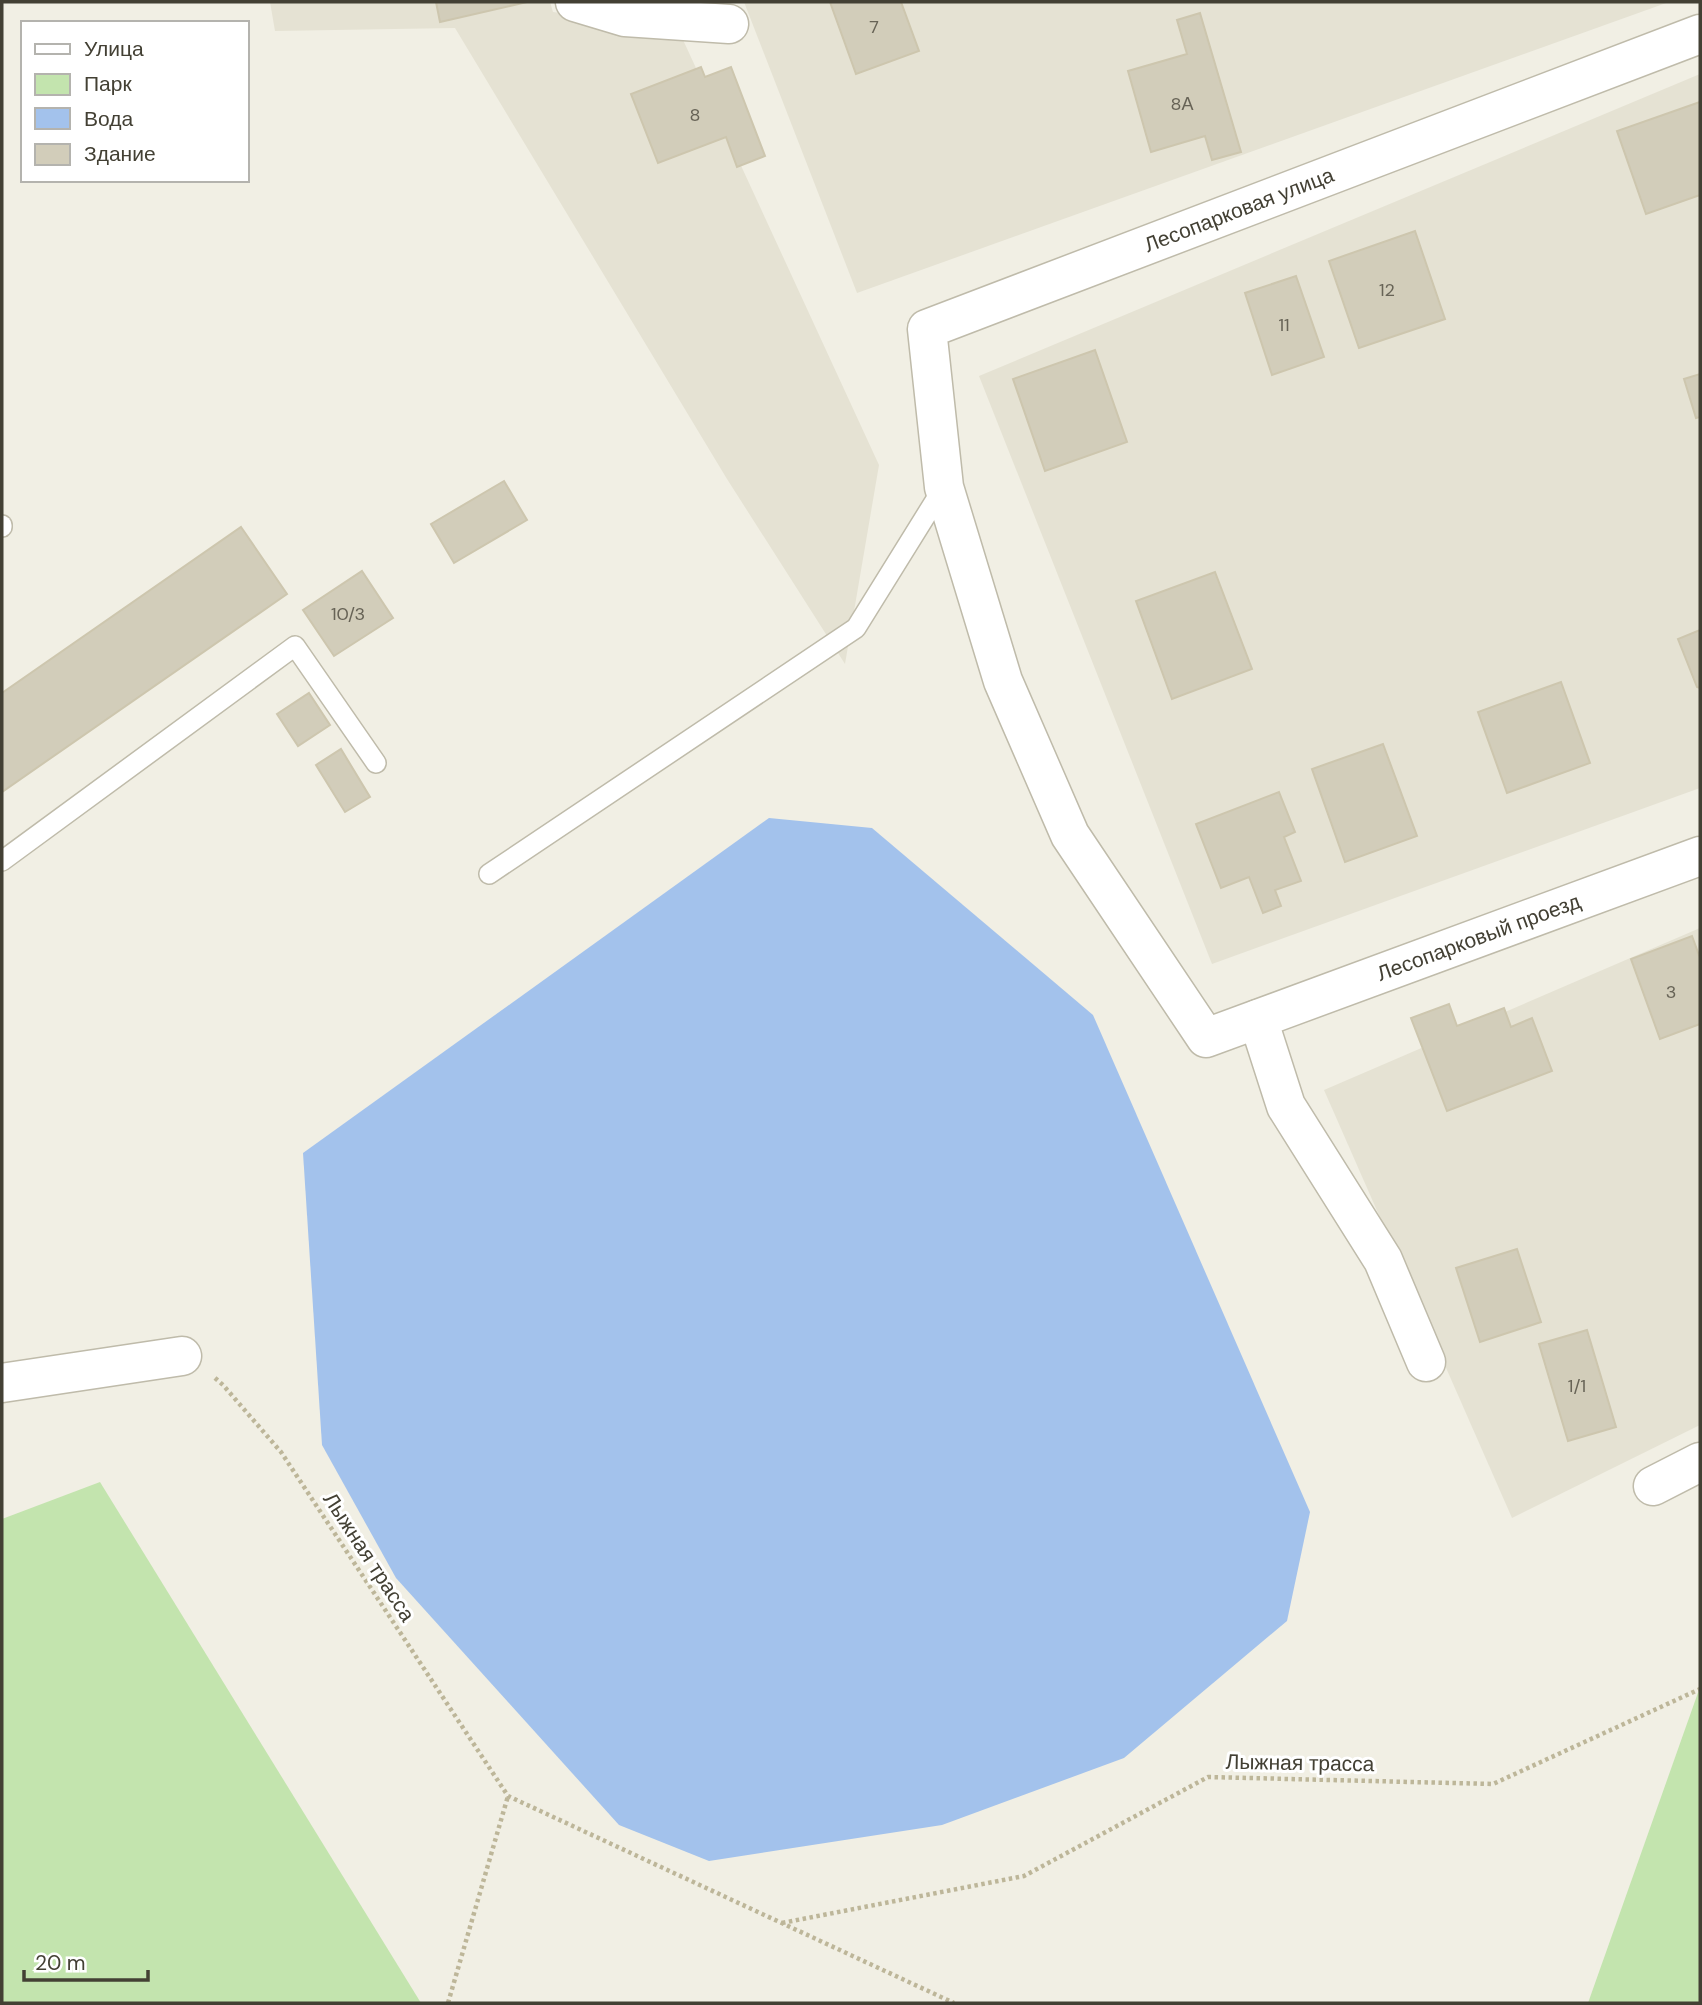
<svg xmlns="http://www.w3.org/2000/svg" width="1702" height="2005" font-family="'DM Sans',sans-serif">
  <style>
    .residential { fill: #e5e2d3 }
    .green { fill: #c3e4ae }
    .water { fill: #a3c2ec }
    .building { fill: #d2cdba; stroke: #cdc6ae; stroke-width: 2 }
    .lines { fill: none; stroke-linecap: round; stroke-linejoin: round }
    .service-casing { stroke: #bfbbaa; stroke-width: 22 }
    .minor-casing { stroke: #bfbbaa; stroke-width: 41 }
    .path { stroke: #bdb699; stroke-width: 4.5; stroke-dasharray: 3.5 3.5; stroke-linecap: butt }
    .service { stroke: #fff; stroke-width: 19 }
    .minor { stroke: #fff; stroke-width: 38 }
    .labels { text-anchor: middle; stroke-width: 6; stroke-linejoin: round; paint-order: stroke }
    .number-label { font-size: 18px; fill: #676356 }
    .street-label { font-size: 21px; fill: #434034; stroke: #fff }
  </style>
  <rect width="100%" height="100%" fill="#f1efe4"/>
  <g class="residential">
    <path d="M270 2H550L553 12 678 29 879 465 845 664 727 479 455 28 275 31Z"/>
    <path d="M744 2H1669L857 293Z"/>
    <path d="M1700 74V788L1212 964 979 376Z"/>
    <path d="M1700 928V1425L1512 1518 1324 1090Z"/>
  </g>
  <g class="green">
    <path d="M100 1482 421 2003H2V1519Z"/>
    <path d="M1700 1687V2003H1588Z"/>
  </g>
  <path class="water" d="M769 818 872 828 1093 1015 1310 1512 1287 1621 1124 1758 942 1825 709 1861 619 1825 396 1578 322 1445 303 1153Z"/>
  <g class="building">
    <path d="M436 2H527L440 22Z"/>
    <path d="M830 2H901L919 51 856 74Z"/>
    <path d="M1200 13 1241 152 1212 160 1205 136 1151 152 1128 71 1187 54 1177 20Z"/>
    <path d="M701 67 705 77 731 67 765 156 737 167 726 137 658 163 631 94Z"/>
    <path d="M1700 102V195L1646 214 1617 131Z"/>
    <path d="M1415 231 1445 319 1359 348 1329 261Z"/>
    <path d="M1296 276 1324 357 1272 375 1245 293Z"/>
    <path d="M1095 350 1127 442 1045 471 1013 379Z"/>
    <path d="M1700 374V417L1696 418 1684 379Z"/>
    <path d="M504 481 527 520 454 563 431 524Z"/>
    <path d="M241 527 287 594 2 792V693Z"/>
    <path d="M362 571 393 618 334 656 303 610Z"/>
    <path d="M1215 572 1252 669 1172 699 1136 601Z"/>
    <path d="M1700 630V688L1697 687 1678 639Z"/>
    <path d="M1561 682 1590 763 1507 793 1478 712Z"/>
    <path d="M309 693 330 725 298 746 277 714Z"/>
    <path d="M1383 744 1417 836 1345 862 1312 769Z"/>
    <path d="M341 749 370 797 345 812 316 765Z"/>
    <path d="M1279 792 1295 832 1284 837 1301 881 1275 890 1281 906 1263 913 1249 877 1221 888 1196 824Z"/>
    <path d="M1692 936 1700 958V1024L1660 1039 1631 959Z"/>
    <path d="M1449 1004 1457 1026 1504 1008 1511 1027 1532 1018 1552 1071 1447 1111 1411 1018Z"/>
    <path d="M1517 1249 1541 1322 1480 1342 1456 1268Z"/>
    <path d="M1587 1330 1616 1427 1568 1441 1539 1344Z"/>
  </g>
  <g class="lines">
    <defs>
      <g id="service">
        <path d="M2 525V527"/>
        <path d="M2 861 295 646 376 763"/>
        <path d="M489 874 856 628 943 488"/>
      </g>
      <g id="minor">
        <path d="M575 2 625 17 729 24"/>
        <path id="s1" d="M1700 34 927 329 944 487 1003 681 1070 835 1206 1038 1700 856"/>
        <path d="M1258 1019 1286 1106 1383 1260 1426 1362"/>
        <path d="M2 1383 182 1356"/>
        <path d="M1653 1486 1700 1462"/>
      </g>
    </defs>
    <use href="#service" class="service-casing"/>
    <use href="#minor" class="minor-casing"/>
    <g class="path">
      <path d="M215 1378 223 1385 281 1452 508 1796 954 2003"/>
      <path d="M782 1923 1024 1876 1208 1777 1493 1784 1700 1689"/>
      <path d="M448 2003 508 1796"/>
    </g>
    <use href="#service" class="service"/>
    <use href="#minor" class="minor"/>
  </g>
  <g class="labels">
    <g class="number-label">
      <text x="874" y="33">7</text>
      <text x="1182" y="110">8А</text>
      <text x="695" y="121">8</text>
      <text x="1387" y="296">12</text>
      <text x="1284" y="331">11</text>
      <text x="348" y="620">10/3</text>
      <text x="1671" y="998">3</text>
      <text x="1577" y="1392">1/1</text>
    </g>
    <g class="street-label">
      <text transform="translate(1239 210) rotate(-21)" y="7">Лесопарковая улица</text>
      <text dy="7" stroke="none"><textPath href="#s1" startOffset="1892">Лесопарковый проезд</textPath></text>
      <text transform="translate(369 1557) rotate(57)" y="7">Лыжная трасса</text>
      <text transform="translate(1300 1763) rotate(1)" y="7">Лыжная трасса</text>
    </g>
  </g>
  <rect width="1702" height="2005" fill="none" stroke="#434034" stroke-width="7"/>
  <rect x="21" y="21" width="228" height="161" fill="#ffffff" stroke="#b4b3ae" stroke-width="2"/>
  <rect x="35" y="44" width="35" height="10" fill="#ffffff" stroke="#b4b3ae" stroke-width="2"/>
  <text x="84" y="56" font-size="21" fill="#434034">Улица</text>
  <rect x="35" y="74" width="35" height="21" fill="#c3e4ae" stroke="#b4b3ae" stroke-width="2"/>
  <text x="84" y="91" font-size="21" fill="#434034">Парк</text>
  <rect x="35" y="108" width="35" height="21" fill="#a3c2ec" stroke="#b4b3ae" stroke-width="2"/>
  <text x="84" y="126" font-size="21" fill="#434034">Вода</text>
  <rect x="35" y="144" width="35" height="21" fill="#d2cdba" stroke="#b4b3ae" stroke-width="2"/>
  <text x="84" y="161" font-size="21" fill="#434034">Здание</text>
  <path d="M24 1970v10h124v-10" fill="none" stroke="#434034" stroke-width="3.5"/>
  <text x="35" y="1970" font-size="21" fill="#434034" stroke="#ffffff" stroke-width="5" paint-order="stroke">20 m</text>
</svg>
